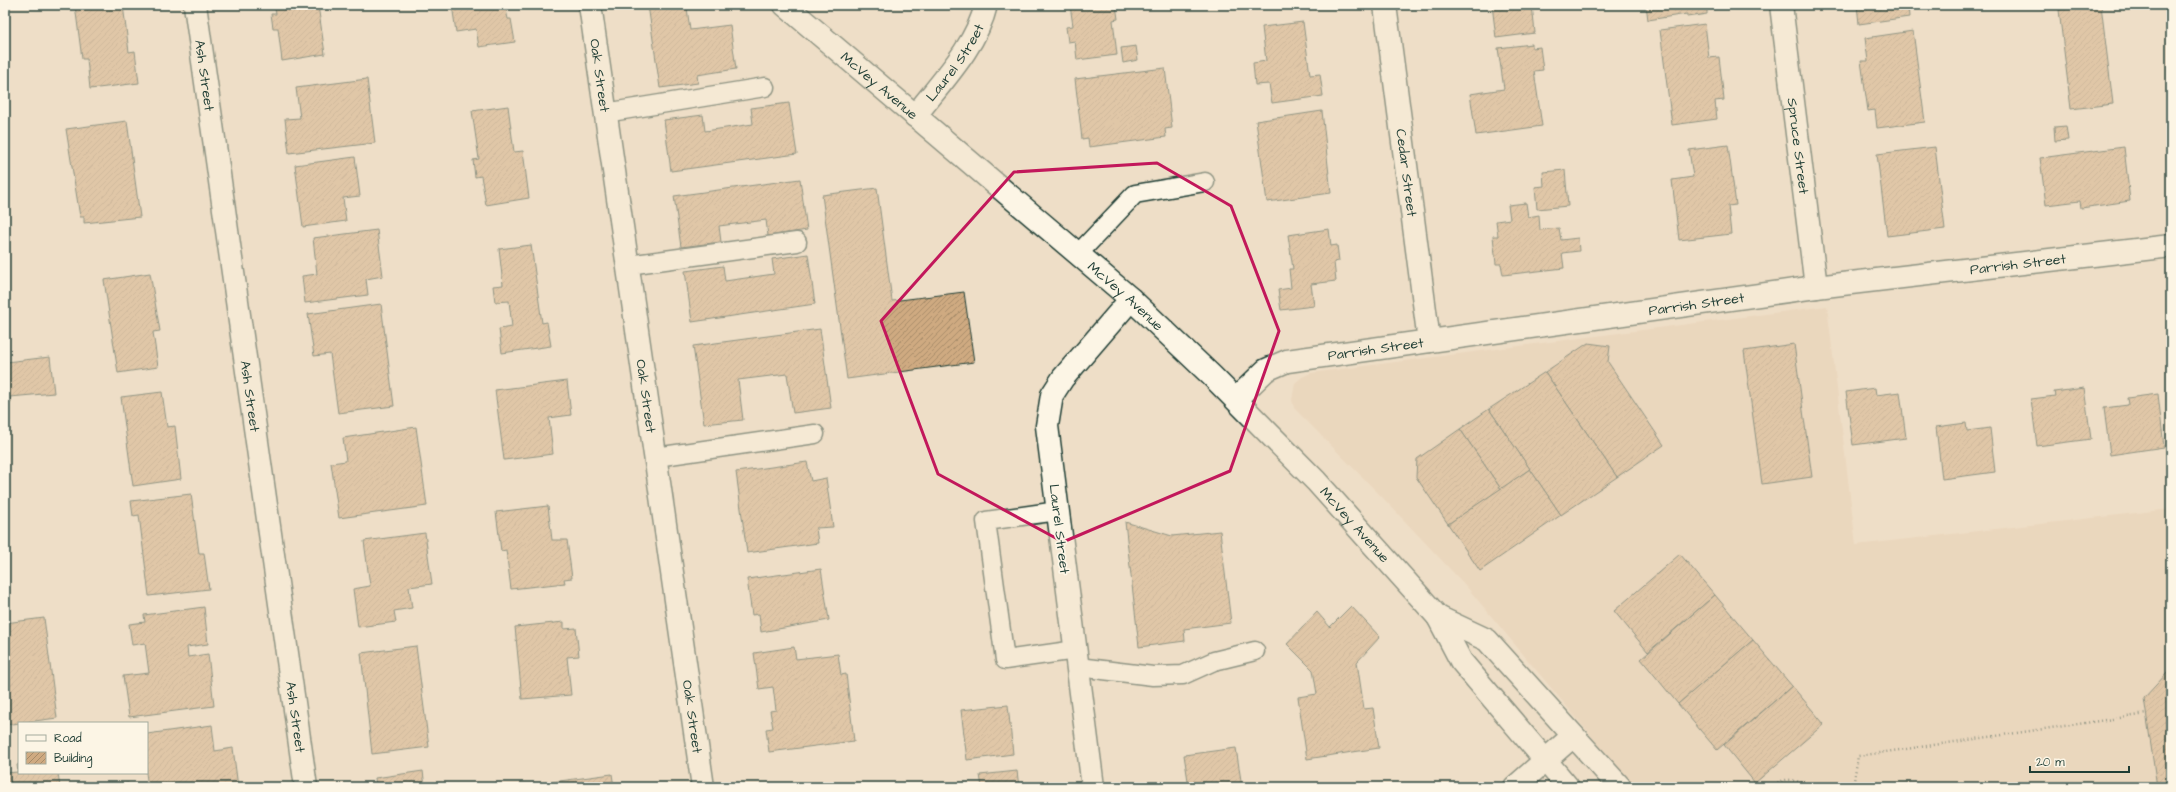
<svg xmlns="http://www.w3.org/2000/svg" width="2176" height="792" font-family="'Architects Daughter',sans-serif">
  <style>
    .built { fill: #e5ceb2 }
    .building { fill: url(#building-hatch); stroke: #1f3d34 }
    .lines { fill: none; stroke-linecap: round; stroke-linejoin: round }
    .lane-casing { stroke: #1f3d34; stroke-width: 21 }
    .street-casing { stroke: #1f3d34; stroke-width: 25 }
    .secondary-casing { stroke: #1f3d34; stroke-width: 25 }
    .primary-casing { stroke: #1f3d34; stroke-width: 25 }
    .path { stroke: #1f3d34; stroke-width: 2.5; stroke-dasharray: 1 3; stroke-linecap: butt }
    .lane { stroke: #fcf5e5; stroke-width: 18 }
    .street { stroke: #fcf5e5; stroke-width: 22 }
    .secondary { stroke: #fcf5e5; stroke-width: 22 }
    .primary { stroke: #fcf5e5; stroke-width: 22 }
    .marked { fill: none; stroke: #c2185b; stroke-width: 3; stroke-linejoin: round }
    .labels { text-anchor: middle; stroke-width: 3.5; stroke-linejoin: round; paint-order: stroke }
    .street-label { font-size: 14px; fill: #1f3d34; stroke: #fcf5e5 }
  </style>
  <defs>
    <pattern id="building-hatch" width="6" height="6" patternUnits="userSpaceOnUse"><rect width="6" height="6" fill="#cfaa81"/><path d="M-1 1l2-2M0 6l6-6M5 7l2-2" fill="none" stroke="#a78c6a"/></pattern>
  </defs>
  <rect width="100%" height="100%" fill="#eedec7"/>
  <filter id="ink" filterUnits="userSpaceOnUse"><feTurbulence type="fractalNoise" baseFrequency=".025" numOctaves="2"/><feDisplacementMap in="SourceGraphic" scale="8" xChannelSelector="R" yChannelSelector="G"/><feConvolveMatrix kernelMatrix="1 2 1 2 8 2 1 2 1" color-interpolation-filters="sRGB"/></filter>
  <g filter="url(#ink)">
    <path class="built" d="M1827 306 1856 545 2171 509V787H1634L1466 586 1383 498 1294 408 1292 400 1295 383 1302 377 1311 373Z"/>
    <g class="building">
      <path d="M75 5H123L129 52 135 51 139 83 90 89 87 59H82Z"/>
      <path d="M274 5H318L325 54 282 61 278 28H273L271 14H276Z"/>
      <path d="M452 5H505L508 19H511L515 42 479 47 476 29 456 32Z"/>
      <path d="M648 5H673L674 10 687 8 690 30 730 25 736 69 697 75 698 83 660 88Z"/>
      <path d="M1070 5H1116L1118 19 1113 20 1117 55 1077 60 1075 41 1068 42 1066 27 1073 26Z"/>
      <path d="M1464 5H1488L1465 8Z"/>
      <path d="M1492 5H1532L1535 33 1496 38Z"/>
      <path d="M1646 5H1707V14L1687 17V14L1648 20Z"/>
      <path d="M1857 5H1908L1909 17 1859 24Z"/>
      <path d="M2101 5 2113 104 2071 109 2059 10Z"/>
      <path d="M1303 22 1310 75 1320 74 1323 96 1272 103 1269 84 1255 85 1253 63 1266 61 1262 27Z"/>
      <path d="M1705 24 1709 58 1719 57 1724 100 1715 101 1717 119 1672 125 1660 30Z"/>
      <path d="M1913 31 1925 122 1877 128 1875 110 1868 111 1861 61H1868L1865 38Z"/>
      <path d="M1532 44V48L1540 47 1543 70 1534 71 1542 126 1476 135 1470 94 1504 89 1498 48Z"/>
      <path d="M1136 46 1138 60 1123 63 1121 48Z"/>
      <path d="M1165 68 1172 128 1165 129 1166 137 1089 147 1088 138 1082 139 1075 79Z"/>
      <path d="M367 79 375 143 289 153 285 119 300 118 296 88Z"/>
      <path d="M789 103 797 154 671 171 664 120 703 115 705 131 753 124 751 108Z"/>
      <path d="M508 106 514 152 523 151 529 198 486 205 481 176 475 177 473 160 479 159 472 111Z"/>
      <path d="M1322 111 1331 193 1267 202 1256 121Z"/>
      <path d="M127 121 140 217 84 223V217H80L66 129Z"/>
      <path d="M2066 126 2068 140 2055 141 2054 127Z"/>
      <path d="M1728 145 1736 205 1728 206 1731 234 1679 240 1672 180 1693 177 1689 150Z"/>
      <path d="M1935 147 1945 229 1887 236 1877 154Z"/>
      <path d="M2124 147 2130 201 2081 208 2080 201 2046 205 2040 158Z"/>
      <path d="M355 157 360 196 343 198 346 221 303 227 295 165Z"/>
      <path d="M1565 170 1568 206 1537 209 1535 187 1544 186 1543 172Z"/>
      <path d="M800 179 807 230 768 236 766 220 719 226 721 242 681 247 674 196Z"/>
      <path d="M877 188 892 301 964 292 974 362 847 379 822 195Z"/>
      <path d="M1526 203 1528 217 1539 215 1540 230 1559 228 1561 240 1578 238 1579 251 1562 253 1564 268 1503 275 1501 264H1496L1493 236H1498L1496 221 1510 219 1508 205Z"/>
      <path d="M1329 229 1331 246 1337 245 1339 261 1334 262 1336 281 1311 284 1314 306 1281 310 1278 290 1291 288 1289 269H1293L1288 235Z"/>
      <path d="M377 230 383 276 366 279 368 295 305 303 302 276 317 274 313 238Z"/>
      <path d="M531 245 542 323 547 322 551 346 502 353 499 329 512 327 509 301 495 302 493 286 503 285 499 249Z"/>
      <path d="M808 254 815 304 692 322 685 271 723 266 725 281 774 274 772 259Z"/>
      <path d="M150 273 160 331 153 332 158 367 118 373 104 280Z"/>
      <path d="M381 304 394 406 338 413 330 354 314 356 308 314Z"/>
      <path d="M820 329 831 408 793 413 787 374 738 380 743 420 704 424 693 346Z"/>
      <path d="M1588 343 1610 346 1608 362 1664 445 1617 477 1545 372Z"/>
      <path d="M1794 344 1812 477 1762 484 1744 351Z"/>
      <path d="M5 353 6 362 50 357 54 393 10 397 11 402H5Z"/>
      <path d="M1545 372 1617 477 1561 515 1489 409Z"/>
      <path d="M567 381 571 415 549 418 553 454 504 460 495 390Z"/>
      <path d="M1875 388 1876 395 1900 392 1906 438 1853 445 1846 392Z"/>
      <path d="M2084 388 2091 439 2037 446 2031 399 2055 396 2054 392Z"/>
      <path d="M162 392 167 427 175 426 181 479 133 486 121 397Z"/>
      <path d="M2158 394 2164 447 2110 455 2104 408 2128 405 2127 398Z"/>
      <path d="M1489 409 1530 469 1501 489 1460 429Z"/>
      <path d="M1966 423 1967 431 1990 428 1995 472 1942 479 1936 427Z"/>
      <path d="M416 427 427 506 339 518 331 463 346 461 343 438Z"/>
      <path d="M1460 429 1501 489 1448 524 1416 477 1417 459Z"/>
      <path d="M807 462 811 481 826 478 833 527 816 528 818 543 747 553 736 472Z"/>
      <path d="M1530 469 1561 515 1480 571 1448 524Z"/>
      <path d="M191 494 199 553H204L209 589 149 596 139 515 133 516 131 501Z"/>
      <path d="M548 506 552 540H567L572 578 564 579 565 583 511 589 506 550 501 551 496 512Z"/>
      <path d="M1125 522 1172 536 1220 531 1231 623 1184 629 1185 641 1139 647Z"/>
      <path d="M425 533 432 584 409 587 412 608 394 611 396 622 358 627 353 589 370 586 364 541Z"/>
      <path d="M1680 554 1715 595 1648 652 1614 611Z"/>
      <path d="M821 569 829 620 761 632 759 614 752 615 747 579Z"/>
      <path d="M1715 595 1753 640 1678 704 1641 659Z"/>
      <path d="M1351 606 1380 637 1357 662 1364 709 1373 708 1379 748 1307 759 1298 697 1317 694 1313 670 1287 644 1317 612 1330 627Z"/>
      <path d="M204 607 208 644 187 647 188 657 208 654 214 706 129 717 123 676 149 673 145 643 132 645 129 624 145 622 144 615Z"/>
      <path d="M44 618 57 718 5 725V623Z"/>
      <path d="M564 622V629L576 628 579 656 567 657 571 695 522 699 515 627Z"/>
      <path d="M1753 640 1792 686 1717 750 1678 704Z"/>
      <path d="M416 646 429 747 372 754 361 653Z"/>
      <path d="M794 647 796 659 838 654 841 675 846 674 854 741 769 752 766 729 773 728 770 711 776 710 773 687 759 689 754 653Z"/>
      <path d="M2171 671V787H2157L2144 698 2168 672Z"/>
      <path d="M1792 686 1824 724 1755 783 1724 745Z"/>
      <path d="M1008 705 1013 754 967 760 961 710Z"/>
      <path d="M212 725 215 751 233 748 238 787H148L146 773 147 734Z"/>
      <path d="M1236 748 1242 787H1189L1184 755Z"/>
      <path d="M19 764V773H58L60 787H5V773L18 772 17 765Z"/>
      <path d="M423 771 425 787H376L375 778Z"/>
      <path d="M1017 771 1019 787H982L980 775Z"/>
      <path d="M612 774 614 787H552V782Z"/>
      <path d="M128 783 129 787H115L114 785Z"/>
    </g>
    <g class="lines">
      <defs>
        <g id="lane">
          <path d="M605 113 765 87"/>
          <path d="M1078 254 1135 194 1205 182"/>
          <path d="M628 265 797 242"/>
          <path d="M656 457 815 434"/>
          <path d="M1058 511 986 521 1005 660 1076 650"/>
          <path d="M1078 667 1153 676 1183 675 1214 661 1255 651"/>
        </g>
        <g id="street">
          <path id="s1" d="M195 5 306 787"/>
          <path id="s2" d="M590 5 703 787"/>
          <path id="s3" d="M1385 5 1429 341"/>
          <path id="s4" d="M1781 5 1816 287"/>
          <path id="s5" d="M915 116C941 82 976 47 986 5"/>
          <path id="s6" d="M1236 399 1266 370 1287 361 1816 287 2171 246"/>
          <path d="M1093 787 1047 426 1052 395 1063 378 1131 299"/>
        </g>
        <path id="secondary" d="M1515 787 1573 736"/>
        <g id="primary">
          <path id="s7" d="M785 5 1131 299 1212 376 1316 481 1438 617 1461 661 1568 787"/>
          <path d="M1438 617 1487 640 1620 787"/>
        </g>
      </defs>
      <use href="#lane" class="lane-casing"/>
      <use href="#street" class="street-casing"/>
      <use href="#secondary" class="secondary-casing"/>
      <use href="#primary" class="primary-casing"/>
      <g class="path">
        <path d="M1771 787C1784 776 1796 779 1809 787"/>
        <path d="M1853 787 1858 756 2147 714"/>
      </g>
      <use href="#lane" class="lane"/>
      <use href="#street" class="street"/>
      <use href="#secondary" class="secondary"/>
      <use href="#primary" class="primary"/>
    </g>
  </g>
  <path d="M0 0H2176V792H0ZM1157 163 1231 206 1279 331 1230 471 1063 542 938 474 881 321 1014 172Z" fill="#eedec7" fill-opacity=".55" fill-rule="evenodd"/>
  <path class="marked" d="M1157 163 1231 206 1279 331 1230 471 1063 542 938 474 881 321 1014 172Z"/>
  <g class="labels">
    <g class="street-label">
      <text dy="5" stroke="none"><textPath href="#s5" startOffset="67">Laurel Street</textPath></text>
      <text dy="5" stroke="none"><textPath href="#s1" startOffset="71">Ash Street</textPath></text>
      <text dy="5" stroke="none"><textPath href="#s2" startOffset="71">Oak Street</textPath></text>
      <text dy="5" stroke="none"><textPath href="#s7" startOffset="124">McVey Avenue</textPath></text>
      <text dy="5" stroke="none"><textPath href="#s4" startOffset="142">Spruce Street</textPath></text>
      <text dy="5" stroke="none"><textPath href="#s3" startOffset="169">Cedar Street</textPath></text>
      <text dy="5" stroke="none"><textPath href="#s6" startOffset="802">Parrish Street</textPath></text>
      <text dy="5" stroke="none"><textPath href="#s7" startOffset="448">McVey Avenue</textPath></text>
      <text dy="5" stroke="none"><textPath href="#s6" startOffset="478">Parrish Street</textPath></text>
      <text dy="5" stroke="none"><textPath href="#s6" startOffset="154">Parrish Street</textPath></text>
      <text dy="5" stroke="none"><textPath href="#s1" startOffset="395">Ash Street</textPath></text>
      <text dy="5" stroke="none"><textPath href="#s2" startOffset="395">Oak Street</textPath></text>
      <text dy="5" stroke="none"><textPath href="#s7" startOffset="772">McVey Avenue</textPath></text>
      <text transform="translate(1060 529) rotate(83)" y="5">Laurel Street</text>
      <text dy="5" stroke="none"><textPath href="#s1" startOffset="719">Ash Street</textPath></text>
      <text dy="5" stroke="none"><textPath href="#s2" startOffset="719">Oak Street</textPath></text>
    </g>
  </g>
  <rect width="2176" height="792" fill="none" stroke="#fcf5e5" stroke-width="20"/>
  <rect x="10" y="10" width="2156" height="772" fill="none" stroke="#1f3d34" stroke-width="1.5" filter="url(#ink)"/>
  <rect x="18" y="722" width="130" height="52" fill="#fcf5e5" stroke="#a4ab9e"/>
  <rect x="26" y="735" width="20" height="6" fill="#fcf5e5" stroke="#a4ab9e"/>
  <text x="54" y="742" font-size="12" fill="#1f3d34">Road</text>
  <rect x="26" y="752" width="20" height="12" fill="url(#building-hatch)" stroke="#a4ab9e"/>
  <text x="54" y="762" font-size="12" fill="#1f3d34">Building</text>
  <path d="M2030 766v6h99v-6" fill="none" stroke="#1f3d34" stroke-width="2"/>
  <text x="2036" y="766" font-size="12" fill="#1f3d34" stroke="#fcf5e5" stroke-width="3" paint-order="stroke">20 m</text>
</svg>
